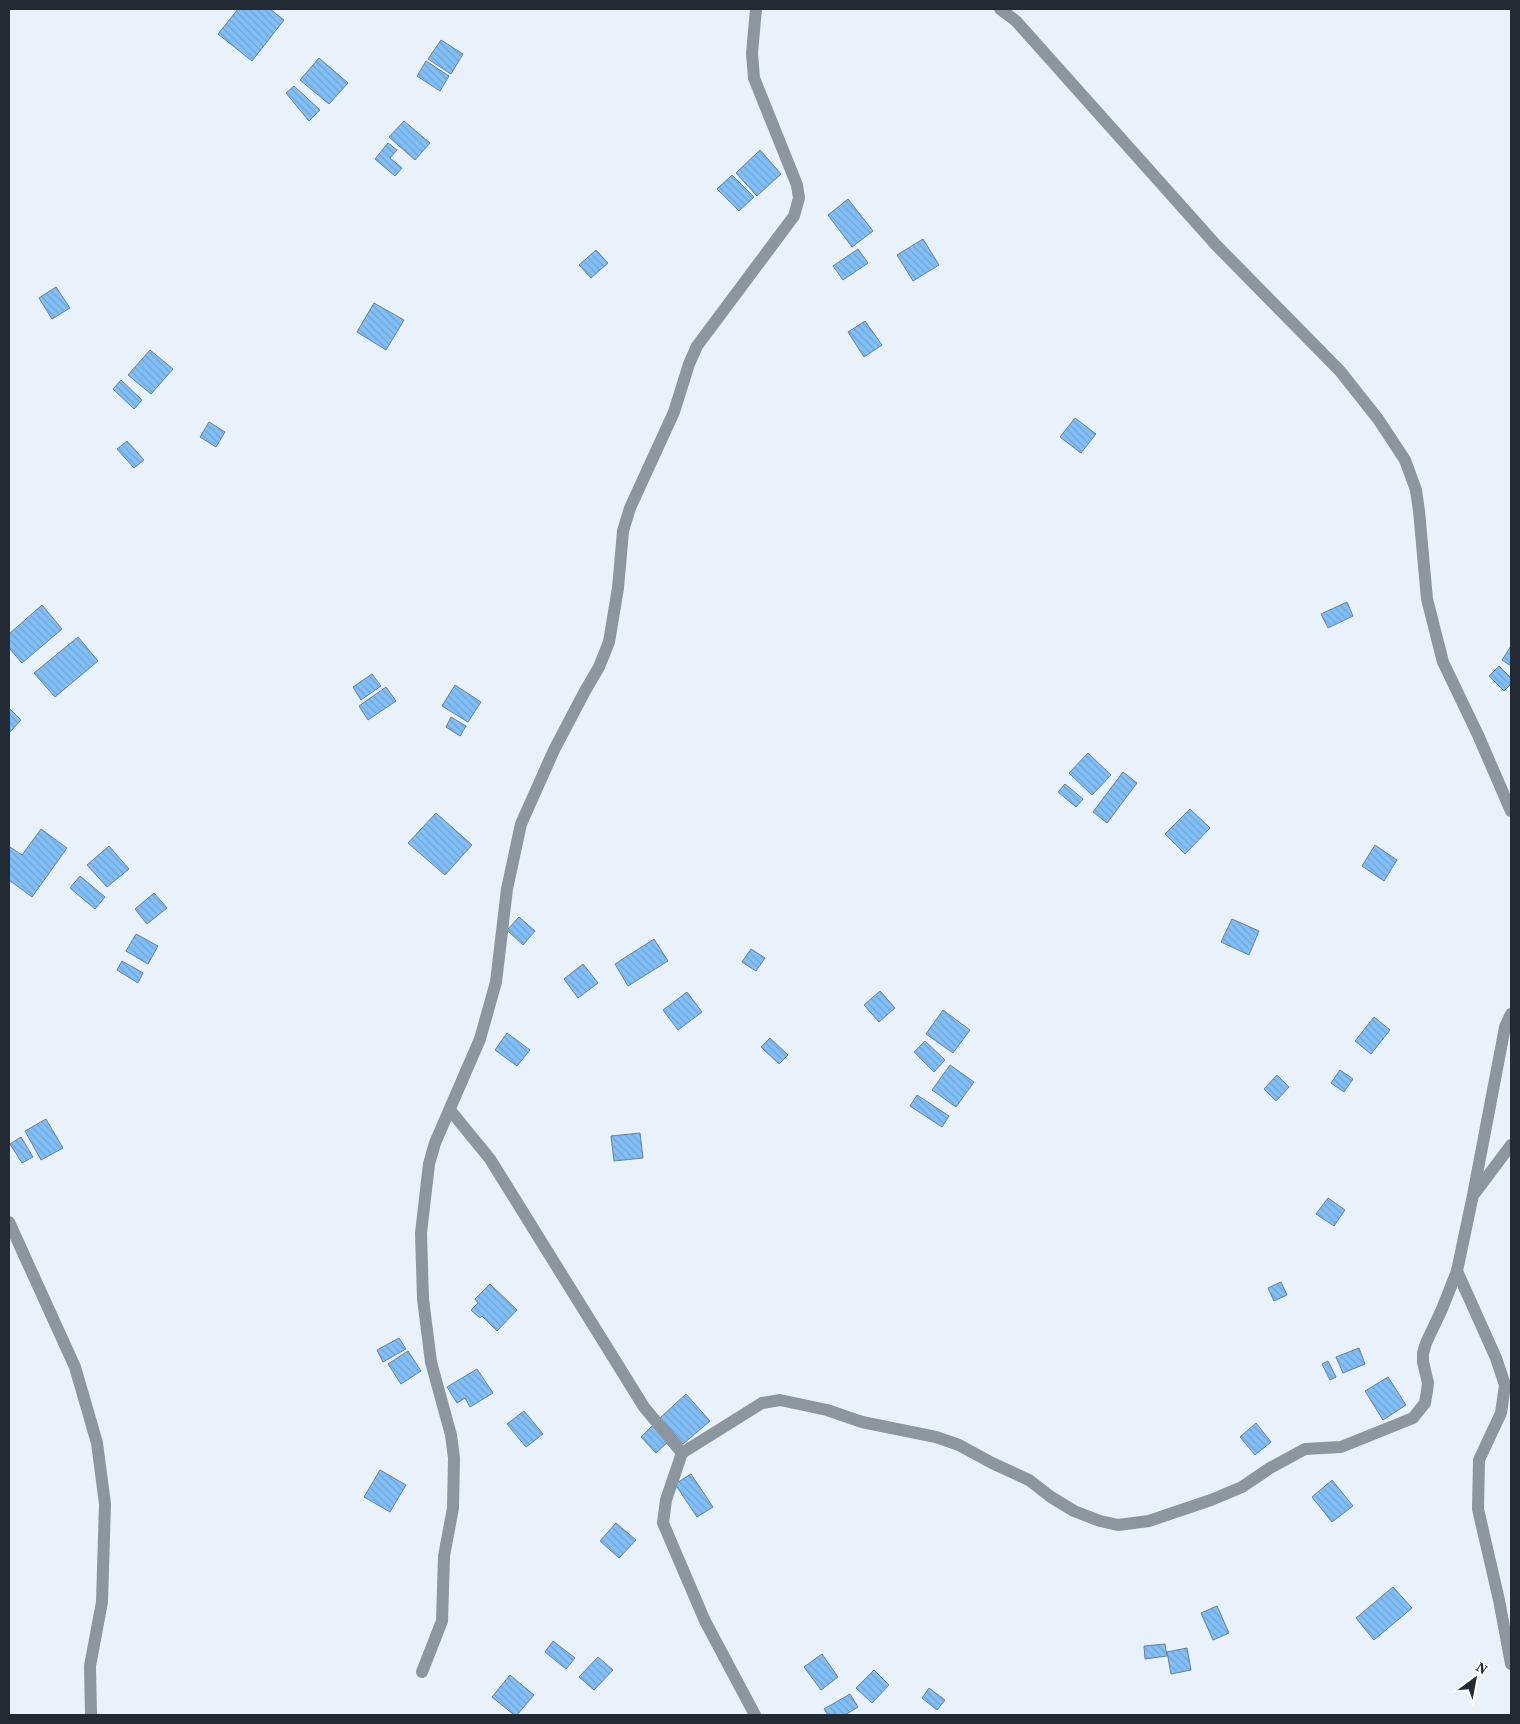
<svg xmlns="http://www.w3.org/2000/svg" width="1520" height="1724" font-family="'Source Serif 4',serif">
  <style>
    .building { fill: url(#building-back-hatch); stroke: #6a8094 }
    .lines { fill: none; stroke-linecap: round; stroke-linejoin: round }
    .minor { stroke: #8c969f; stroke-width: 12 }
  </style>
  <defs>
    <pattern id="building-back-hatch" width="6" height="6" patternUnits="userSpaceOnUse" patternTransform="scale(1.25)"><rect width="6" height="6" fill="#81bff7"/><path d="M-1 5l2 2M0 0l6 6M5-1l2 2" fill="none" stroke="#6fa4d4"/></pattern>
  </defs>
  <rect width="100%" height="100%" fill="#e9f2fb"/>
  <g class="building">
    <path d="M238 9H270L284 20 252 61 218 34Z"/>
    <path d="M441 40 463 54 451 74 428 59Z"/>
    <path d="M319 58 348 83 329 104 300 80Z"/>
    <path d="M426 61 449 76 440 91 417 76Z"/>
    <path d="M294 86 320 110 309 121 286 93Z"/>
    <path d="M404 121 430 143 415 160 389 137Z"/>
    <path d="M388 143 397 150 390 158 402 168 395 176 375 159Z"/>
    <path d="M760 150 781 174 757 196 736 173Z"/>
    <path d="M732 175 754 197 739 211 717 189Z"/>
    <path d="M848 199 873 231 852 247 828 215Z"/>
    <path d="M923 239 939 265 913 281 897 255Z"/>
    <path d="M858 249 868 263 843 280 833 266Z"/>
    <path d="M596 250 608 263 591 278 579 265Z"/>
    <path d="M56 287 70 308 52 319 39 298Z"/>
    <path d="M374 303 404 320 386 350 357 332Z"/>
    <path d="M865 321 882 345 864 357 848 332Z"/>
    <path d="M150 350 173 369 151 394 128 375Z"/>
    <path d="M121 380 142 400 134 409 113 389Z"/>
    <path d="M1075 418 1096 434 1081 453 1060 437Z"/>
    <path d="M209 422 225 432 216 447 200 437Z"/>
    <path d="M127 441 144 460 134 468 117 449Z"/>
    <path d="M1347 602 1353 616 1328 628 1321 614Z"/>
    <path d="M42 605 62 629 22 663 9 648V634Z"/>
    <path d="M78 637 98 661 55 697 34 673Z"/>
    <path d="M1511 646V666L1502 660Z"/>
    <path d="M1499 666 1511 678V684L1504 691 1489 676Z"/>
    <path d="M372 674 381 686 361 700 353 687Z"/>
    <path d="M455 685 481 702 468 722 442 706Z"/>
    <path d="M386 687 396 701 368 720 359 706Z"/>
    <path d="M9 708 21 720 9 733Z"/>
    <path d="M451 717 466 726 460 736 446 727Z"/>
    <path d="M1088 753 1111 775 1092 795 1069 773Z"/>
    <path d="M1123 772 1137 783 1107 823 1093 812Z"/>
    <path d="M1065 784 1083 799 1076 807 1058 792Z"/>
    <path d="M1190 809 1210 828 1185 854 1165 834Z"/>
    <path d="M436 813 472 845 445 875 408 843Z"/>
    <path d="M41 829 67 848 32 897 9 880V849L10 847 22 855Z"/>
    <path d="M1375 845 1397 860 1384 881 1362 866Z"/>
    <path d="M109 846 129 869 107 887 87 865Z"/>
    <path d="M80 876 105 897 95 909 70 888Z"/>
    <path d="M154 893 167 908 147 924 135 909Z"/>
    <path d="M519 917 535 931 523 945 507 930Z"/>
    <path d="M1232 919 1259 931 1249 955 1221 942Z"/>
    <path d="M136 934 158 946 148 964 126 951Z"/>
    <path d="M654 939 668 961 628 986 615 964Z"/>
    <path d="M751 949 765 958 756 971 742 962Z"/>
    <path d="M122 961 143 973 138 983 117 970Z"/>
    <path d="M583 964 598 983 578 998 564 979Z"/>
    <path d="M880 991 895 1008 879 1022 864 1005Z"/>
    <path d="M687 992 702 1012 678 1030 663 1010Z"/>
    <path d="M943 1010 970 1030 953 1053 926 1034Z"/>
    <path d="M1374 1017 1390 1030 1371 1054 1355 1041Z"/>
    <path d="M507 1033 530 1050 517 1066 495 1050Z"/>
    <path d="M770 1038 788 1055 779 1064 761 1047Z"/>
    <path d="M925 1041 945 1060 934 1072 914 1052Z"/>
    <path d="M950 1065 974 1082 956 1107 932 1090Z"/>
    <path d="M1340 1070 1353 1079 1344 1092 1331 1083Z"/>
    <path d="M1277 1075 1289 1087 1276 1101 1264 1089Z"/>
    <path d="M917 1095 949 1116 942 1127 910 1106Z"/>
    <path d="M46 1119 63 1148 41 1160 25 1131Z"/>
    <path d="M640 1133 643 1158 614 1161 611 1136Z"/>
    <path d="M21 1137 33 1157 22 1163 10 1144Z"/>
    <path d="M1328 1198 1345 1210 1334 1226 1316 1214Z"/>
    <path d="M1281 1282 1287 1295 1274 1301 1268 1288Z"/>
    <path d="M490 1284 517 1310 497 1331 482 1316 480 1318 471 1310 478 1303 475 1299Z"/>
    <path d="M399 1338 406 1349 383 1362 377 1350Z"/>
    <path d="M1359 1348 1365 1364 1343 1373 1336 1357Z"/>
    <path d="M408 1351 421 1371 401 1384 388 1364Z"/>
    <path d="M1328 1361 1336 1377 1330 1380 1322 1364Z"/>
    <path d="M477 1369 493 1393 470 1407 465 1398 457 1403 447 1387Z"/>
    <path d="M1388 1377 1406 1405 1383 1420 1365 1391Z"/>
    <path d="M686 1394 710 1421 683 1444 660 1418Z"/>
    <path d="M524 1411 543 1434 526 1447 507 1424Z"/>
    <path d="M1256 1423 1271 1442 1255 1455 1240 1437Z"/>
    <path d="M654 1424 670 1440 656 1453 641 1437Z"/>
    <path d="M380 1470 406 1485 390 1512 364 1497Z"/>
    <path d="M691 1474 713 1507 697 1517 675 1484Z"/>
    <path d="M1332 1480 1353 1506 1332 1522 1312 1497Z"/>
    <path d="M616 1523 636 1540 619 1558 600 1541Z"/>
    <path d="M1393 1587 1412 1608 1374 1640 1356 1618Z"/>
    <path d="M1217 1606 1229 1633 1213 1640 1201 1613Z"/>
    <path d="M553 1641 575 1658 566 1669 545 1652Z"/>
    <path d="M1165 1644 1167 1656 1145 1659 1144 1646Z"/>
    <path d="M1187 1648 1191 1670 1171 1674 1167 1652Z"/>
    <path d="M822 1654 838 1677 821 1690 804 1667Z"/>
    <path d="M598 1657 613 1670 594 1690 579 1677Z"/>
    <path d="M874 1670 889 1685 872 1703 856 1688Z"/>
    <path d="M510 1675 534 1695 517 1715H514L492 1697Z"/>
    <path d="M929 1688 945 1700 937 1710 922 1698Z"/>
    <path d="M850 1694 858 1707 845 1715H828L824 1709Z"/>
  </g>
  <g class="lines">
    <g class="minor">
      <path d="M1000 9 1016 21 1216 245 1340 371 1378 419 1405 460 1416 490 1419 511 1427 599 1443 662 1478 735 1511 811"/>
      <path d="M1511 1014 1505 1027 1473 1195 1457 1271 1496 1358 1505 1385 1501 1413 1479 1460 1478 1509 1499 1600 1511 1664"/>
      <path d="M450 1110 490 1159 644 1407 682 1453 666 1500 663 1523 705 1621 755 1715"/>
      <path d="M1475 1193 1511 1145"/>
      <path d="M9 1222 75 1367 97 1443 105 1504 102 1602 90 1666 91 1715"/>
      <path d="M682 1453 762 1403 780 1400 827 1410 862 1422 936 1437 959 1445 992 1463 1029 1480 1051 1497 1074 1511 1100 1521 1118 1525 1149 1521 1211 1500 1242 1487 1270 1468 1305 1449 1341 1447 1413 1418 1425 1403 1427 1391 1428 1383 1423 1362V1353L1426 1343 1442 1309 1457 1271"/>
      <path d="M422 1672 442 1621 444 1556 453 1508 454 1458 451 1435 431 1362 423 1299 421 1233 429 1164 435 1143 480 1039 496 982 507 889 521 824 554 750 585 691 599 667 609 642 618 588 623 531 630 508 674 412 689 364 697 346 794 216 799 198 797 185 754 78 752 53 756 9"/>
    </g>
  </g>
  <rect width="1520" height="1724" fill="none" stroke="#222b33" stroke-width="20"/>
  <g transform="translate(1475 1679) rotate(32)" stroke="#fefefe" stroke-width="4" paint-order="stroke">
  <path d="M0-4L9 19L0 12L-9 19Z" fill="#222b33"/>
  <text y="-8" font-size="14" font-weight="bold" text-anchor="middle" fill="#222b33">N</text>
  </g>
</svg>
